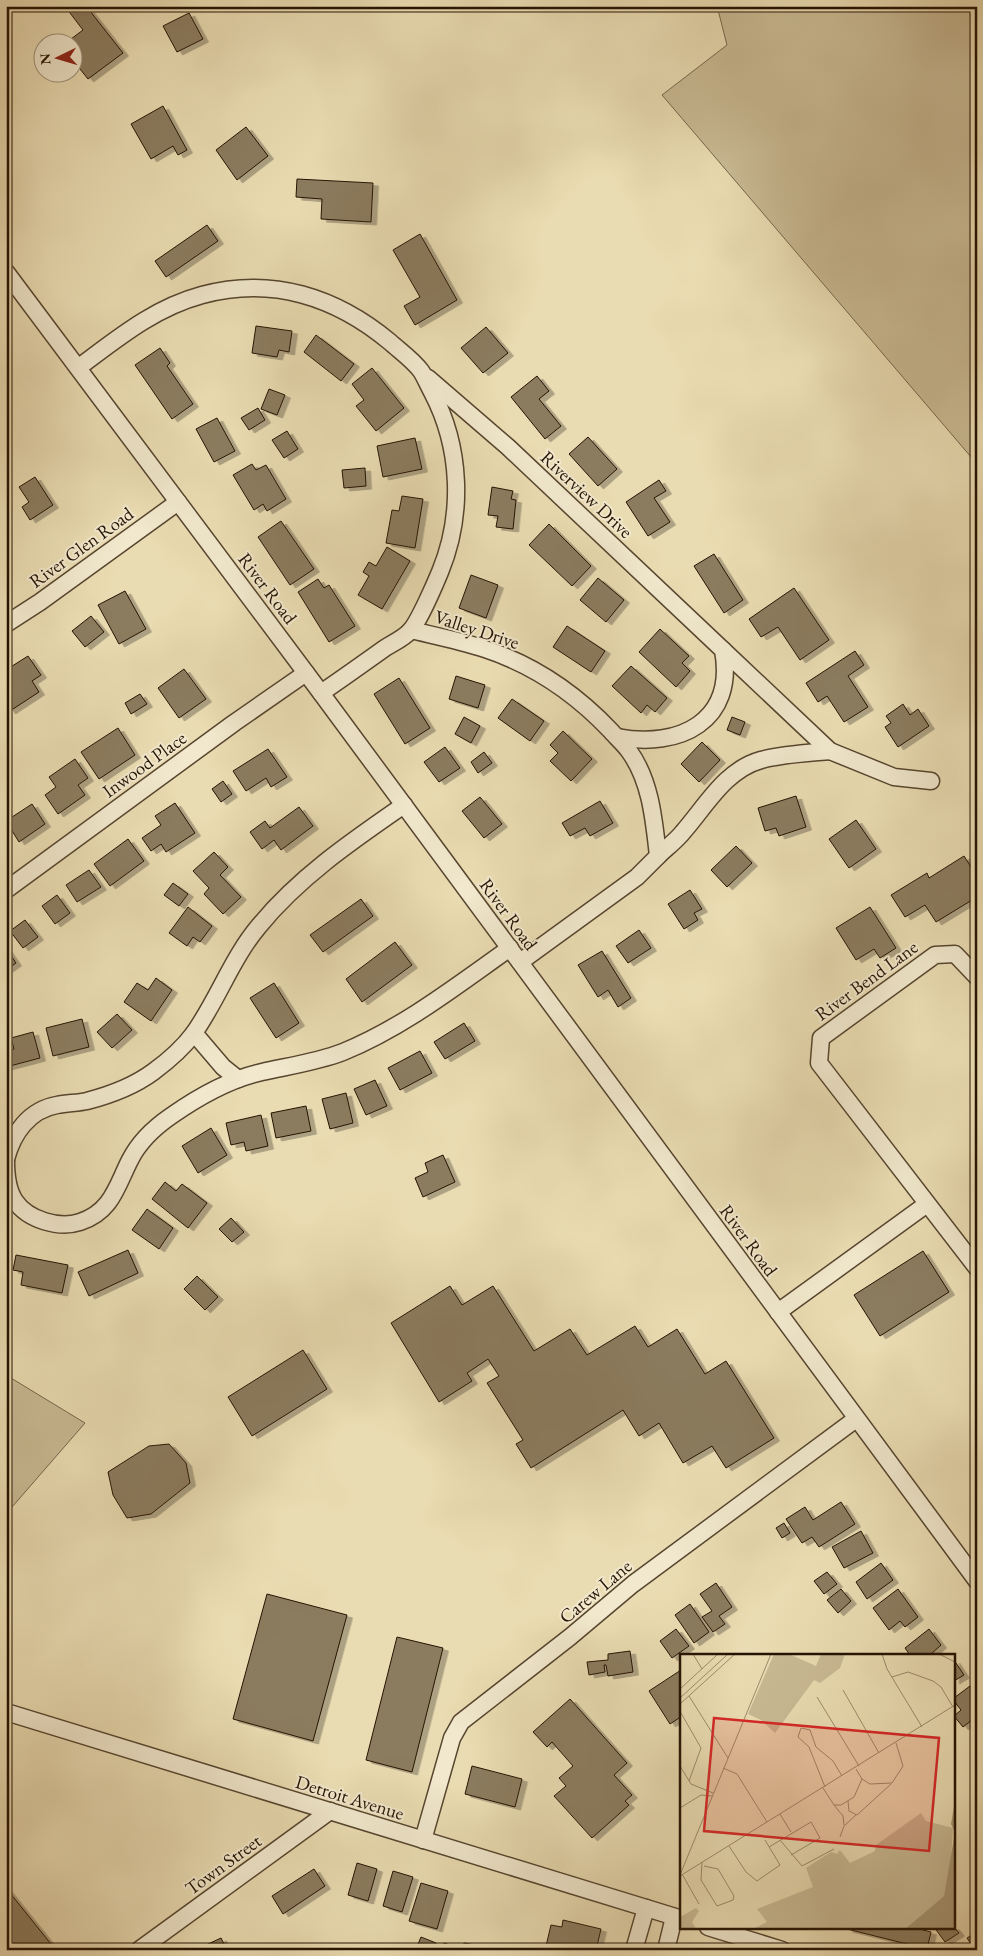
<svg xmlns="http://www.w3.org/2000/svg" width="983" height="1956" font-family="'EB Garamond',serif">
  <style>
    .green { fill: #c9ba94; stroke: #77664c }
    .building { fill: #8b7c5e; stroke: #251303; filter: url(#shadow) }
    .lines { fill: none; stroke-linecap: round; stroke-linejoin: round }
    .minor-casing { stroke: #56452f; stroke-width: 19 }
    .minor { stroke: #f1e8cd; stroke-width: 16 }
    .labels { text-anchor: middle; stroke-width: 4; stroke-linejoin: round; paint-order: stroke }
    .street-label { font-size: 19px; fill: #251303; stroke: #f1e8cd }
    .inset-road { fill: none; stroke: #9b8c6c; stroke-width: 1 }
    .view { fill: #d62828; fill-opacity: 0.15; stroke: #d62828; stroke-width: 2.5 }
    .inset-edge { fill: none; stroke: #251303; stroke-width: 2.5 }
  </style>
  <defs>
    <filter id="shadow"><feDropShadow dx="5.5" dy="3" stdDeviation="0" flood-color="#0004"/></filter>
  </defs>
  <rect width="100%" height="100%" fill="#eadcb2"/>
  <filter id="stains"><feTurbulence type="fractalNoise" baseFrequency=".004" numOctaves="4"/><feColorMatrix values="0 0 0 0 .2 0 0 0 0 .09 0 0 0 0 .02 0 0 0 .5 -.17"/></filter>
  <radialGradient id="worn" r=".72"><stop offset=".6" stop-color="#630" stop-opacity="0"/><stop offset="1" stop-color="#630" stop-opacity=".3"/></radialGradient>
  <g class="green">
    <path d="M717 6H977V464L662 95 727 45Z"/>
    <path d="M6 1375 85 1423 6 1514Z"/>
  </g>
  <g class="building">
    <path d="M71 6H86L123 53 88 79 72 59V42H67L83 30 67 9Z"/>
    <path d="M189 13 203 39 177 52 163 26Z"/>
    <path d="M163 106 187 150 178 155 173 146 151 159 131 124Z"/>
    <path d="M246 127 268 156 237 180 216 150Z"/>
    <path d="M297 179 373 183 371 222 321 219 322 199 296 197Z"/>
    <path d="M207 225 218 241 166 277 155 261Z"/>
    <path d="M420 234 457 300 415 325 404 306 420 297 393 250Z"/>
    <path d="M256 326 292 331 289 352 279 350 277 357 252 353Z"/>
    <path d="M486 327 508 353 483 373 461 348Z"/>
    <path d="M316 335 354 364 341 381 304 352Z"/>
    <path d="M160 348 170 363 167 366 193 404 172 419 135 365Z"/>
    <path d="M372 368 404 408 376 431 356 406 364 400 352 384Z"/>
    <path d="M537 376 549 391 539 399 561 426 545 439 511 397Z"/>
    <path d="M269 389 285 395 277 415 261 409Z"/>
    <path d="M258 408 265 420 249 430 241 418Z"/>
    <path d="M217 418 235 451 214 462 196 429Z"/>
    <path d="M287 431 298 449 284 458 272 440Z"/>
    <path d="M588 437 617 469 598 486 569 454Z"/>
    <path d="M415 438 422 469 383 477 377 446Z"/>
    <path d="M252 464 256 470 266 465 286 499 267 511 263 504 254 510 233 475Z"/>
    <path d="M365 468 366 486 344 488 342 470Z"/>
    <path d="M35 477 53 505 30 520 22 507 29 502 19 487Z"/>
    <path d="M659 480 666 491 654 498 670 522 648 536 626 502Z"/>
    <path d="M492 487 513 491 511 499 516 500 513 529 496 527 498 516 488 515Z"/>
    <path d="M402 496 423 499 415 548 386 543 392 510 399 511Z"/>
    <path d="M281 521 314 569 290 585 258 537Z"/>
    <path d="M549 524 591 566 572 586 529 545Z"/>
    <path d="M387 547 410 561 382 609 358 595 369 576 363 572 369 562 376 566Z"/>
    <path d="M714 554 743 600 724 613 694 566Z"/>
    <path d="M471 575 498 585 486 618 459 608Z"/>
    <path d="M598 578 624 600 606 622 580 600Z"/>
    <path d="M318 579 324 588 329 585 355 626 329 642 298 592Z"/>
    <path d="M794 588 829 640 800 660 778 627 761 637 749 619Z"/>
    <path d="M125 591 146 629 119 644 98 605Z"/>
    <path d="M91 616 104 632 85 647 72 631Z"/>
    <path d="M567 626 605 651 591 672 553 647Z"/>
    <path d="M660 629 689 656 682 663 690 671 676 687 639 652Z"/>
    <path d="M855 651 864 665 848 676 868 707 844 722 827 696 818 702 806 683Z"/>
    <path d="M28 656 41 675 32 681 39 692 10 711 6 705V688L8 686 6 684V670Z"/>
    <path d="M631 666 667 698 655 712 647 705 641 713 612 686Z"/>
    <path d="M184 669 206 699 179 718 158 688Z"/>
    <path d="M456 676 485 685 478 708 449 699Z"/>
    <path d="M399 678 430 728 405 744 374 694Z"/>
    <path d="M140 694 147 704 131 714 125 703Z"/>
    <path d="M512 699 544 721 530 741 498 718Z"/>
    <path d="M903 704 910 715 918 709 929 726 898 747 885 727 891 723 886 716Z"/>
    <path d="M464 717 480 726 471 743 455 734Z"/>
    <path d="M732 717 745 722 740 735 727 730Z"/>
    <path d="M118 728 135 755 99 779 81 752Z"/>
    <path d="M563 731 592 759 571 781 550 761 558 753 550 745Z"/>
    <path d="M702 742 720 760 699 782 681 764Z"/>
    <path d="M445 747 460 768 439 782 424 762Z"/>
    <path d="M268 749 287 777 271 787 266 778 246 791 233 771Z"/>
    <path d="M484 752 492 763 478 773 471 762Z"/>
    <path d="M75 759 88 778 78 785 85 795 58 814 45 795 56 787 49 777Z"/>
    <path d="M223 781 232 794 221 802 212 789Z"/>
    <path d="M796 796 806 827 779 836 776 828 765 831 758 808Z"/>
    <path d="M480 797 502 824 484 838 462 811Z"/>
    <path d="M600 801 613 823 590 836 585 828 570 836 562 823Z"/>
    <path d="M175 803 195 833 166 852 161 844 151 851 142 838 161 825 155 816Z"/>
    <path d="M32 804 45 824 19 842 6 821Z"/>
    <path d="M299 807 313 826 281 850 274 840 262 849 250 832 265 821 270 828Z"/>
    <path d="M856 820 876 849 849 868 829 839Z"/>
    <path d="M128 839 144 861 110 886 94 864Z"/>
    <path d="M736 846 752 863 727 887 711 870Z"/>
    <path d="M214 852 228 867 220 875 241 897 223 914 204 894 209 888 193 871Z"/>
    <path d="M964 856 977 876V897L936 922 925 905 905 917 891 895 927 873 929 878Z"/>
    <path d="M89 870 101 887 77 902 66 885Z"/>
    <path d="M173 883 188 894 179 906 164 895Z"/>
    <path d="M690 890 702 909 694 913 698 920 684 929 668 904Z"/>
    <path d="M57 895 70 913 55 924 42 906Z"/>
    <path d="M361 899 373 916 323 952 310 935Z"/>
    <path d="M188 907 212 926 200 942 193 937 187 946 169 933Z"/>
    <path d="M870 907 896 948 880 958 874 949 856 960 836 928Z"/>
    <path d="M25 920 38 937 23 948 10 931Z"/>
    <path d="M639 930 651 948 628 963 616 946Z"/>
    <path d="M395 942 412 965 362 1002 346 979Z"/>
    <path d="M6 948 16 963 6 970Z"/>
    <path d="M602 951 631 998 618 1007 608 990 598 997 578 965Z"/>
    <path d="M156 978 172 990 151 1021 124 1002 137 983 148 990Z"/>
    <path d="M274 983 299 1023 276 1038 250 998Z"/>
    <path d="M117 1014 132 1030 112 1048 97 1032Z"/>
    <path d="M82 1019 89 1047 53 1056 46 1028Z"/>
    <path d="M464 1023 475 1041 445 1059 434 1042Z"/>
    <path d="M33 1032 40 1058 6 1067V1051L14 1049 11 1038Z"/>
    <path d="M420 1051 432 1073 400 1090 388 1068Z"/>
    <path d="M375 1080 387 1106 366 1115 354 1089Z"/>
    <path d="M346 1093 353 1123 330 1129 322 1099Z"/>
    <path d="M306 1106 311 1131 276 1138 271 1113Z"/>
    <path d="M261 1115 268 1146 246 1151 244 1142 231 1145 226 1123Z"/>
    <path d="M211 1128 227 1155 198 1173 182 1146Z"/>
    <path d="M443 1155 455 1182 423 1197 415 1178 428 1172 425 1163Z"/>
    <path d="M165 1182 176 1191 182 1184 207 1203 188 1228 152 1199Z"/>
    <path d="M147 1209 173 1228 159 1249 132 1230Z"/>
    <path d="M231 1218 244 1232 232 1242 219 1229Z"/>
    <path d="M128 1250 138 1273 89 1296 78 1272Z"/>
    <path d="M923 1251 949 1292 880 1336 854 1295Z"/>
    <path d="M16 1255 68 1265 62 1293 21 1285 23 1272 13 1270Z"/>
    <path d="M197 1276 218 1297 205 1310 184 1289Z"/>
    <path d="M450 1286 462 1305 493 1286 534 1351 570 1329 587 1355 635 1326 648 1347 677 1329 705 1374 726 1361 774 1438 726 1468 712 1446 683 1463 659 1423 639 1436 623 1410 531 1468 516 1444 523 1440 487 1383 499 1376 488 1359 467 1373 472 1381 439 1402 391 1323Z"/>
    <path d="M303 1350 327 1389 252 1436 228 1397Z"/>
    <path d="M169 1444 186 1463 190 1483 151 1514 127 1518 113 1495 108 1472 149 1446Z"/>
    <path d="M841 1502 855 1524 819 1547 812 1537 802 1543 786 1519 805 1507 813 1520Z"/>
    <path d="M784 1523 790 1533 782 1538 776 1528Z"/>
    <path d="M861 1531 873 1553 844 1568 832 1547Z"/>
    <path d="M881 1563 893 1580 867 1599 856 1582Z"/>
    <path d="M827 1572 837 1584 824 1594 814 1581Z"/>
    <path d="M716 1583 732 1607 719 1616 725 1624 713 1632 702 1617 712 1611 700 1594Z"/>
    <path d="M841 1589 851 1601 838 1613 827 1600Z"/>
    <path d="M898 1589 918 1617 905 1627 900 1621 889 1630 873 1608Z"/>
    <path d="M267 1594 347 1615 313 1741 233 1719Z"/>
    <path d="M690 1604 709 1632 694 1643 675 1615Z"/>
    <path d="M676 1629 689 1646 672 1658 660 1641Z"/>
    <path d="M929 1629 941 1645 930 1655H910L905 1648Z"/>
    <path d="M397 1637 443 1648 412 1772 366 1760Z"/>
    <path d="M630 1651 633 1672 608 1676 606 1665H604L605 1672 589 1675 587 1662 608 1660V1654Z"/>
    <path d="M954 1660 964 1675 954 1681Z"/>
    <path d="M681 1670 682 1716 670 1724 649 1691Z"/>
    <path d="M970 1686 977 1694V1716L963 1727 954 1716 961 1710 954 1701V1698Z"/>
    <path d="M570 1699 627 1763 614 1775 632 1795 625 1801 629 1805 592 1838 554 1796 566 1786 559 1778 573 1766 552 1742 547 1747 533 1732Z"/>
    <path d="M472 1766 522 1779 515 1807 465 1794Z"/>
    <path d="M357 1863 377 1869 368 1901 348 1895Z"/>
    <path d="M314 1869 325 1886 283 1914 272 1896Z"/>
    <path d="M393 1871 413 1877 402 1912 383 1906Z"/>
    <path d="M421 1883 448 1891 437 1929 409 1921Z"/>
    <path d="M6 1888 55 1949V1950H6Z"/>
    <path d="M563 1920 601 1929 596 1950H563L546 1946 551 1925 562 1927Z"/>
    <path d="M848 1927H912L931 1932 927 1949 847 1929Z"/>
    <path d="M934 1927H954L959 1933 945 1942Z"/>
    <path d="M977 1932V1950H975L967 1938Z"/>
    <path d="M421 1937 436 1943 434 1950 416 1949Z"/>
    <path d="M221 1938 227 1950H209L206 1945Z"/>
    <path d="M444 1943 457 1947 456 1950H442Z"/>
    <path d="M464 1943 505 1950H463Z"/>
  </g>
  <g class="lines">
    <defs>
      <g id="minor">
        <path d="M6 272 321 693 977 1581"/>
        <path d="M79 367C118 338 154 308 202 295 272 276 336 297 390 342 400 351 413 360 421 371 425 377 428 385 432 392 461 447 464 514 440 572 435 584 418 623 410 631 404 638 393 643 385 648 364 663 343 678 321 693"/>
        <path d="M428 378 508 447 723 650C736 721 680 749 617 737"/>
        <path d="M6 624 40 602 178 502"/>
        <path d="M411 630C436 636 461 641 485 649 534 665 576 694 611 731 617 738 624 744 629 751 651 781 654 821 658 856L637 877 520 962"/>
        <path d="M723 650 830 751 894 777 931 781"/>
        <path d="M658 856C666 848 676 841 683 832 706 806 725 770 761 760 783 754 807 753 830 751"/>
        <path d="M6 890 234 723 306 673"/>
        <path d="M977 977 955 954 935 955 821 1038 819 1063 977 1268"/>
        <path d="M194 1033 223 1067 238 1079"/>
        <path d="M6 1159C13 1133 29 1110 57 1105 67 1103 78 1103 87 1101 110 1095 134 1086 153 1072 168 1061 183 1048 194 1033 218 999 232 958 259 926 299 877 352 841 404 805"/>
        <path d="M6 1161C6 1175 7 1189 15 1201 28 1220 59 1229 80 1222 112 1212 117 1185 130 1160 139 1142 155 1127 171 1116 198 1097 230 1079 262 1072 289 1066 317 1062 343 1052 404 1027 456 986 510 948"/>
        <path d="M778 1312 927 1204"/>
        <path d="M6 1712 682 1919"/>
        <path d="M423 1840 452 1738 461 1722 570 1637 633 1584 856 1419"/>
        <path d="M708 1927 782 1950"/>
        <path d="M139 1950 330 1811"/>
        <path d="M634 1950 646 1908"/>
        <path d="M666 1950 674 1917"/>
      </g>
    </defs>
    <use href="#minor" class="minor-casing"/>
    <use href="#minor" class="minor"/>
  </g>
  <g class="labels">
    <g class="street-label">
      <text transform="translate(587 494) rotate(43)" y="7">Riverview Drive</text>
      <text transform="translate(81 547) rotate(-36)" y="7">River Glen Road</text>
      <text transform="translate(268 588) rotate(53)" y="7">River Road</text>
      <text transform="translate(477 629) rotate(18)" y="7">Valley Drive</text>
      <text transform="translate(144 764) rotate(-36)" y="7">Inwood Place</text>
      <text transform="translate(509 914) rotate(54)" y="7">River Road</text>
      <text transform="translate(866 980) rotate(-36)" y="7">River Bend Lane</text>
      <text transform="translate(749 1240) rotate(54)" y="7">River Road</text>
      <text transform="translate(595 1591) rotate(-40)" y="7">Carew Lane</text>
      <text transform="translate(350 1797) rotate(17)" y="7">Detroit Avenue</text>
      <text transform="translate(223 1864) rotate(-36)" y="7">Town Street</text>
    </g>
  </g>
  <g transform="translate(680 1654)">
    <rect width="275" height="275" fill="#eadcb2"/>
    <path d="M94 0H109L136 12 141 0H165L160 14 140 29 134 26 95 79 81 66 68 60ZM241 159 246 167 273 174 271 206 264 242 225 275H73L87 268 77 255 133 233 126 214 151 198 157 200 160 196 170 209 195 197 196 191ZM16 254 19 257 12 268 16 275 0 274V263Z" fill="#c9ba94"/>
    <path d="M275 147V275H225L264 242 275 178 271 170Z" fill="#a79876"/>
    <path class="inset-road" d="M13 0 22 15M202 0 207 15 242 73M259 0 275 8M212 23 228 18 253 27 261 33 273 53M0 35 38 0M163 36 199 99M9 42 48 104M137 43 179 112M0 44 48 0M0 50 55 0M1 59 21 94 9 127M0 112 11 130 33 139M43 114 57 120 87 168M176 115 182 125 190 130 212 129 223 112 216 89M145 133 129 93 118 83 121 74 130 76 136 93 153 107 162 122M143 134 154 151H161L174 143 182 125M168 147 169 157 177 161 211 130M154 151 163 162 164 171M0 154 21 141 32 142M100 160 111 178M160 183 164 172 176 161M100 186 122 212 154 195M49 192 66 218 77 227 100 211 85 186M89 193 131 168 140 184 111 201M22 208 21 226 37 252 53 246 54 242 38 215 24 212M2 220 19 250M0 221 91 0M0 222 275 51"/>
    <path class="view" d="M34 64 259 84 249 197 24 177Z"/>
    <rect width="275" height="275" class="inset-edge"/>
  </g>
  <rect width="983" height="1956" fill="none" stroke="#eadcb2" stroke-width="25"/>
  <rect x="8" y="8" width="968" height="1941" fill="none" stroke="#251303" stroke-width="2.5"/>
  <rect x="12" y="12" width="958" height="1931" fill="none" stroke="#251303"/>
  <g transform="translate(58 58) rotate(265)"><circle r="24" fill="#f1e8cd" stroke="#9f937c"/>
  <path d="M0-4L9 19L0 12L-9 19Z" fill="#8f2418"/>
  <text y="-8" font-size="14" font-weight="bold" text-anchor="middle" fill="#251303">N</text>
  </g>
  <rect width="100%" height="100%" filter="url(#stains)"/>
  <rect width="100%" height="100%" fill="url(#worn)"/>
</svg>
